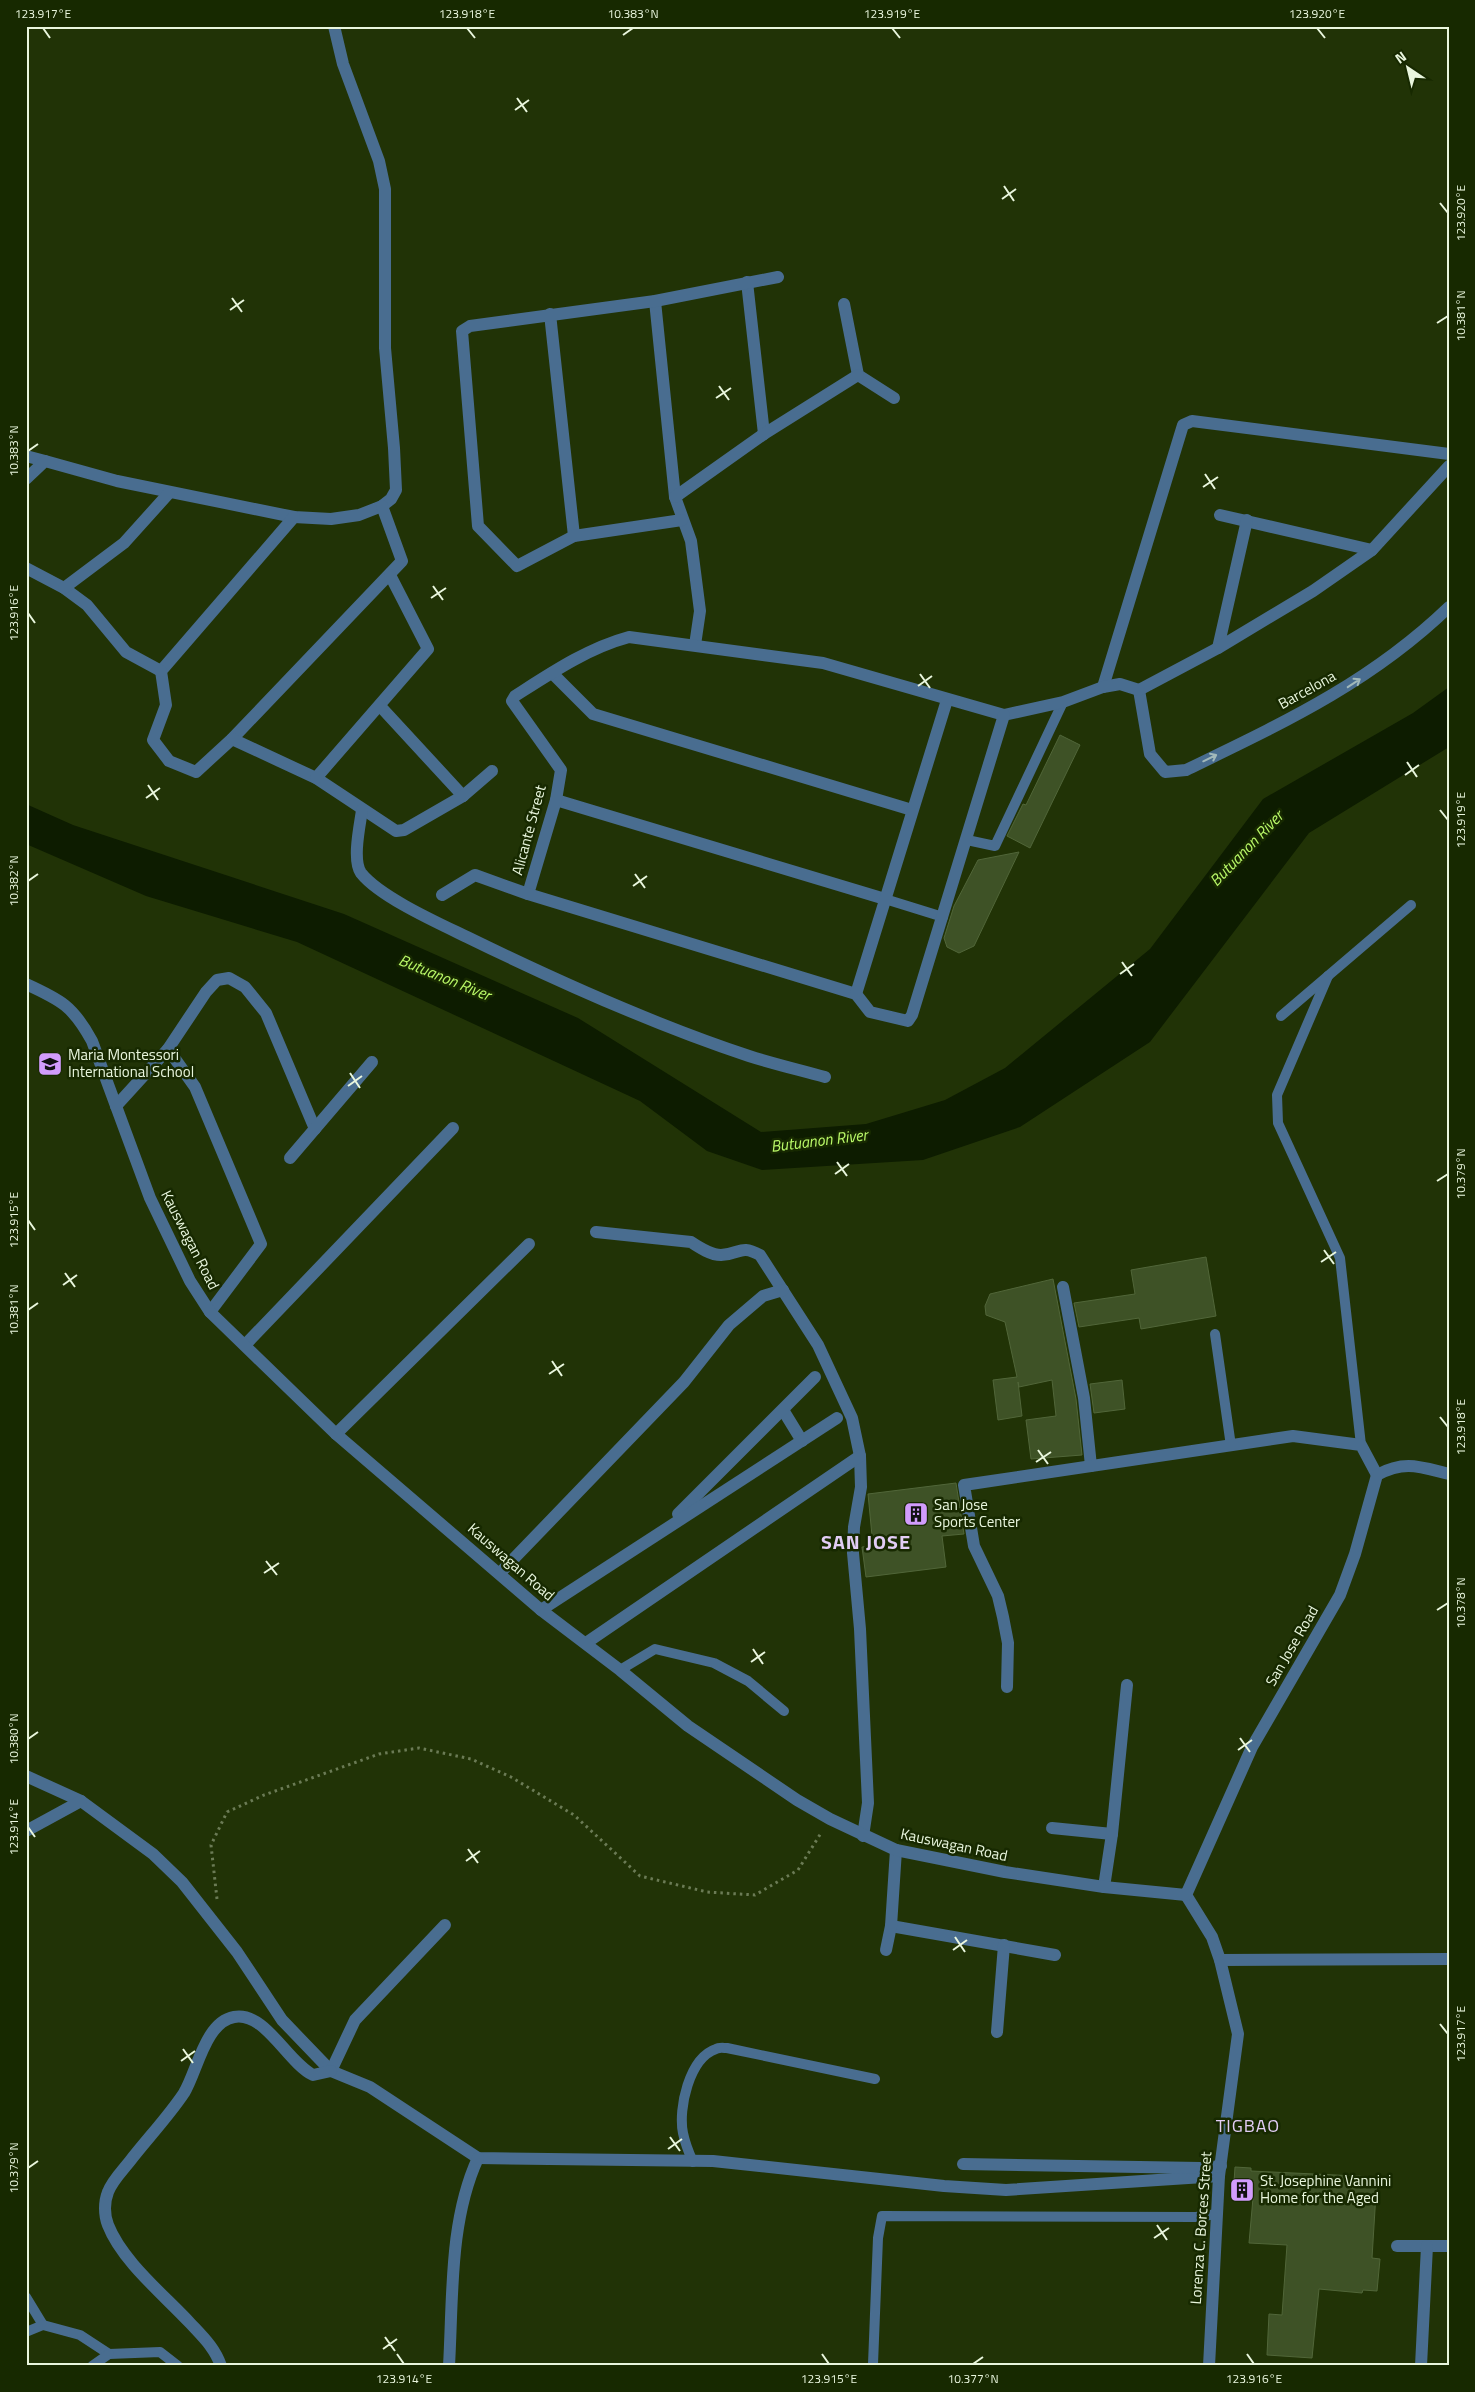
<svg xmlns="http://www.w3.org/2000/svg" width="1475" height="2392" font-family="'Titillium Web',sans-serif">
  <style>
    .water { fill: #0d1c00 }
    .building { fill: #3e5226; stroke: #516639 }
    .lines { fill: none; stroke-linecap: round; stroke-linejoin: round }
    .path { stroke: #6b7b55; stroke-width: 3; stroke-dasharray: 2.5 4; stroke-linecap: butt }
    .service { stroke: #496d90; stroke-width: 10 }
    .minor { stroke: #496d90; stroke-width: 12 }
    .tertiary { stroke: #496d90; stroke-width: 12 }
    .oneway { stroke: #a1b8ba }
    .ticks { fill: none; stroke: #e9f6dd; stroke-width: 2 }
    .labels { text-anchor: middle; stroke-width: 5; stroke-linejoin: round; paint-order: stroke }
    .street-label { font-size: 15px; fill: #e9f6dd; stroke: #172900 }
    .poi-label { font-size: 15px; fill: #e9f6dd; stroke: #172900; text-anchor: start }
    .water-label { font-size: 16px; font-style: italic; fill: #baf968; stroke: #172900 }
    .quarter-label { font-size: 18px; letter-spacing: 1px; fill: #e2cdf5; stroke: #172900 }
    .district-label { font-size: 20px; font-weight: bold; letter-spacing: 1px; fill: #e2cdf5; stroke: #172900 }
    .neatline { fill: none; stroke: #e9f6dd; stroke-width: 2 }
    .ticks-label { font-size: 12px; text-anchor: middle; fill: #e9f6dd }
  </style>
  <rect width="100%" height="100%" fill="#213306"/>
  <path class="water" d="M1449 687V747L1309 833 1150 1042 1020 1127 923 1160 762 1170 707 1151 640 1101 297 942 146 896 26 844V804L73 825 344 914 578 1018 761 1132 866 1124 945 1100 1005 1068 1150 949 1263 799 1413 713Z"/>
  <g class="building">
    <path d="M1060 735 1080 745 1030 848 1007 836 1023 804 1026 805Z"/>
    <path d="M1019 852 974 946 959 953 947 947 944 938 954 906 978 860Z"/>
    <path d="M1206 1257 1216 1316 1141 1329 1139 1318 1079 1327 1074 1303 1135 1294 1131 1270Z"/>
    <path d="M1053 1279 1076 1399 1082 1455 1031 1459 1026 1420 1056 1416 1052 1380 1019 1387 1018 1382 1022 1416 998 1420 993 1380 1017 1377 1005 1322 986 1315 985 1306 990 1294Z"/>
    <path d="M1122 1380 1125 1409 1094 1413 1090 1384Z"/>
    <path d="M956 1483 964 1534 942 1536 946 1567 866 1577 862 1547 873 1546 868 1494Z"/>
    <path d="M1235 2167 1251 2168V2171L1377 2177 1372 2258 1380 2259 1377 2291 1363 2290 1362 2293 1319 2289 1312 2358 1267 2355 1269 2314 1282 2315 1287 2245 1249 2243 1253 2198 1233 2197Z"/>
  </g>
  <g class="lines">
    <path class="path" d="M217 1899 211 1845 227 1812 264 1795 379 1754 419 1748 471 1759 511 1777 574 1815 640 1876 707 1892 755 1895 798 1870 821 1833"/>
    <g class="service">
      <path d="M967 840 995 846 1063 702"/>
      <path d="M885 899 943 917"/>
      <path d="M1328 976 1277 1095 1278 1123 1340 1258 1361 1445"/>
      <path d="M1281 1016 1411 905"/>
      <path d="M1215 1334 1231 1446"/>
      <path d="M620 1670 655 1649 714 1663 748 1681 784 1711"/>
      <path d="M693 2162C689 2153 685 2143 683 2133 678 2109 689 2058 716 2049 719 2047 724 2048 727 2048L875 2079"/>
      <path d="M26 2297 43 2325"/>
      <path d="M26 2332 43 2325 80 2335 109 2354 160 2352 178 2366"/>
      <path d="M873 2364 878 2238 882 2216 1196 2217 1217 2214"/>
      <path d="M92 2366 109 2354"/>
    </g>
    <g class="minor">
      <path d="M747 282 764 434"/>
      <path d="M655 301 675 497 691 541 700 611 695 645"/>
      <path d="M844 304 858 375 894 398"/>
      <path d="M550 314 574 536"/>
      <path d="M26 456 45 461"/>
      <path d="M26 479 45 461 117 481 294 517 331 519 359 515 382 506 391 499 396 490 394 448 385 348V189L379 161 343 64 334 26"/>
      <path d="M675 497 764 434 858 375"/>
      <path d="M1220 515 1372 550"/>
      <path d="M294 517 161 671 166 705 153 740 169 761 196 772 232 739 402 561 382 506"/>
      <path d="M682 520 574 536 517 566 478 526 462 331 470 326 655 301 778 277"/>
      <path d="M26 568 64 588 87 605 126 652 161 671"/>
      <path d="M64 588 124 543 169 493"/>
      <path d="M1218 648 1247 520"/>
      <path d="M552 673 593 714 912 810"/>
      <path d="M1103 687 1183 425 1192 421 1449 454"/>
      <path d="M1139 690 1150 754 1165 772 1186 770C1283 723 1370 683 1449 607"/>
      <path d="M380 706 463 796"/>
      <path d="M232 739 316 778 396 831 404 830 463 796 492 771"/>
      <path d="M316 778 428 649 390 575"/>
      <path d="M556 800 885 899"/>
      <path d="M362 810C360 825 352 860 361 873 380 897 438 923 467 937 559 982 652 1024 749 1056 774 1064 800 1070 825 1077"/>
      <path d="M528 894 556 800 561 770 512 701 515 696C551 673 588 648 629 637L823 663 1004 715 1063 702 1103 687 1120 684 1139 690 1218 648 1313 591 1372 550 1449 466"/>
      <path d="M442 895 475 875 528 894 856 994 870 1012 908 1021 912 1015 1004 715"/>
      <path d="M856 994 947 700"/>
      <path d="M168 1049 195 1087 261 1244 210 1312"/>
      <path d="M116 1106 168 1049 206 992 217 980 229 978 245 987 266 1013 315 1129"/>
      <path d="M290 1158 372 1062"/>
      <path d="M596 1232 691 1242C700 1248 711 1255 721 1255 741 1254 740 1244 760 1255L818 1345 852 1418 860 1456 861 1487 854 1527 853 1553 860 1629 868 1803 863 1836"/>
      <path d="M1063 1287 1084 1398 1091 1466"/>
      <path d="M245 1345 453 1128"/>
      <path d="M783 1410 802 1441"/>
      <path d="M336 1434 529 1244"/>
      <path d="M678 1514 815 1377"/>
      <path d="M500 1573 684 1382 729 1325 763 1296 783 1290"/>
      <path d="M541 1610 837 1418"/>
      <path d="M586 1643 860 1456"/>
      <path d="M1007 1687 1008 1643 1003 1617 998 1596 974 1546 964 1485 1293 1436 1361 1445 1377 1475"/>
      <path d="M26 1776 81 1801 153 1854 182 1882 237 1952 282 2020 331 2071 370 2087 478 2158 713 2161 944 2186 1006 2190 1219 2176"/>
      <path d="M1052 1828 1112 1834"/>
      <path d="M26 1831 81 1801"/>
      <path d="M1104 1887 1112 1834 1127 1685"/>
      <path d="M1186 1895 1212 1937 1220 1960 1238 2034 1219 2176 1209 2366"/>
      <path d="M891 1926 1055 1955"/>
      <path d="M886 1950 891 1926 896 1850"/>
      <path d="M1220 1960 1449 1959"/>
      <path d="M997 2032 1004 1945"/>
      <path d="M331 2071 355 2020 445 1925"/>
      <path d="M963 2164 1201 2168 1221 2166"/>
      <path d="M1397 2246H1449"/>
      <path d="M221 2366C215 2348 203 2337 190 2323 164 2295 122 2261 108 2225 104 2215 104 2202 108 2192 112 2181 122 2171 130 2161 147 2139 168 2117 184 2093 197 2072 205 2022 234 2017 265 2011 287 2062 313 2075L331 2071"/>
      <path d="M449 2366C453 2297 449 2221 478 2158"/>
      <path d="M1421 2366 1427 2246"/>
    </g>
    <path class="tertiary" d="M26 984C61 1000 73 1006 92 1041L150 1198 190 1281 210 1312 336 1434 541 1610 620 1670 688 1726 797 1800 830 1819 896 1850 1005 1872 1104 1887 1186 1895 1252 1747 1340 1595 1355 1554 1377 1475C1405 1460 1420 1467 1449 1474"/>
  </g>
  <defs><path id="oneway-shaft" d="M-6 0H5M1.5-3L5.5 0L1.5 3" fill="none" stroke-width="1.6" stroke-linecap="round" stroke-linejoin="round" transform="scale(1.25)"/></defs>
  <g class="oneway">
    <use href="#oneway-shaft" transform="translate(1354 683) rotate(-33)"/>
    <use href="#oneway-shaft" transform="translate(1210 758) rotate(-26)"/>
  </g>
  <path class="ticks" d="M43 28 50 38M467 28 475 38M892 28 900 38M1317 28 1325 38M623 35 633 28M517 98 527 112M515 110 529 100M1004 186 1014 201M1002 199 1016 189M1440 203 1448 213M232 298 242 312M230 310 244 300M1437 323 1448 316M719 386 729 400M716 398 731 388M28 451 38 444M1205 474 1215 489M1203 487 1218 477M433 586 443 600M431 598 446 588M28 613 35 623M920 674 930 688M918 686 932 676M1407 762 1417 777M1405 775 1419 765M148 785 158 800M146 798 160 788M1440 810 1448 820M635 874 645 888M28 881 38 874M633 886 647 876M1122 962 1132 976M1120 974 1134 964M350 1073 360 1088M348 1086 362 1076M837 1162 847 1176M835 1174 849 1164M1437 1181 1448 1174M28 1220 35 1230M1324 1250 1334 1264M1321 1262 1336 1252M65 1273 75 1287M63 1285 77 1275M28 1310 38 1303M552 1361 562 1376M549 1374 564 1364M1440 1417 1448 1427M1038 1450 1048 1464M1036 1462 1051 1452M266 1561 277 1575M264 1573 279 1563M1437 1610 1448 1603M753 1649 763 1664M751 1662 765 1652M1240 1738 1250 1752M28 1739 38 1732M1238 1750 1252 1740M28 1827 35 1837M468 1849 478 1863M466 1861 480 1851M955 1937 965 1952M953 1950 967 1940M1440 2024 1448 2034M183 2049 193 2063M181 2061 195 2051M670 2137 680 2151M668 2149 682 2139M28 2168 38 2161M1157 2225 1167 2240M1154 2238 1169 2228M385 2337 395 2351M383 2349 397 2339M397 2354 404 2364M822 2354 829 2364M1247 2354 1254 2364M973 2364 983 2357"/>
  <defs>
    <symbol id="school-square" viewBox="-11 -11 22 22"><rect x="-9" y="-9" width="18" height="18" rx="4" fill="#d29cfd" stroke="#172900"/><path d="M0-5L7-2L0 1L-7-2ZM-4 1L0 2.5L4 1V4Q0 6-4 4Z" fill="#111"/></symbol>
    <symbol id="building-square" viewBox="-11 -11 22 22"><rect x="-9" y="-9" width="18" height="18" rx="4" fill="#d29cfd" stroke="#172900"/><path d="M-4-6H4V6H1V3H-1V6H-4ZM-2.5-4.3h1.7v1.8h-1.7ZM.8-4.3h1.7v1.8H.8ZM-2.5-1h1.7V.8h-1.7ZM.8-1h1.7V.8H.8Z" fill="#111"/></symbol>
  </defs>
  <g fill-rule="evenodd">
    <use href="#school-square" x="36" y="1050" width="28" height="28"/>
    <use href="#building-square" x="902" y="1500" width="28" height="28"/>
    <use href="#building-square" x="1228" y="2176" width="28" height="28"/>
  </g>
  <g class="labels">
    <g class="street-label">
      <text transform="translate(1307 690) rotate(-29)" y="5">Barcelona</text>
      <text transform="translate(529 830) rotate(-75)" y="5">Alicante Street</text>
      <text transform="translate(190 1240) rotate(63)" y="5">Kauswagan Road</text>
      <text transform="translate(511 1562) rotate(41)" y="5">Kauswagan Road</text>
      <text transform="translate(1292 1646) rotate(-60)" y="5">San Jose Road</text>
      <text transform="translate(954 1845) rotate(12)" y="5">Kauswagan Road</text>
      <text transform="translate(1201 2228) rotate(-86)" y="5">Lorenza C. Borces Street</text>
    </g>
    <g class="poi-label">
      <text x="68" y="1060">Maria Montessori<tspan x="68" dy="17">International School</tspan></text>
      <text x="934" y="1510">San Jose<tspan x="934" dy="17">Sports Center</tspan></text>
      <text x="1260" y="2186">St. Josephine Vannini<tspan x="1260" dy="17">Home for the Aged</tspan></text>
    </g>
    <g class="water-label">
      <text transform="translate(1246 848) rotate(-46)" y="6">Butuanon River</text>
      <text transform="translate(445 977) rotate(22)" y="6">Butuanon River</text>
      <text transform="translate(819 1140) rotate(-7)" y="6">Butuanon River</text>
    </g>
    <g class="quarter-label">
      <text x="1248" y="2132">TIGBAO</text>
    </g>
    <g class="district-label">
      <text x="866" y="1549">SAN JOSE</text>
    </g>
  </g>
  <rect width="1475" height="2392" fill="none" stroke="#172900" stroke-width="55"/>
  <g transform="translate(1408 68) rotate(325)" stroke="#172900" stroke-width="4" paint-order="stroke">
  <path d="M0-4L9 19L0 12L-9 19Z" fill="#e9f6dd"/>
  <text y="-8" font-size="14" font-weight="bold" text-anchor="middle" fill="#e9f6dd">N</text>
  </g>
  <rect x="28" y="28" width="1420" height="2336" class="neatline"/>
  <g class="ticks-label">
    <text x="43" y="18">123.917°E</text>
    <text x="467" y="18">123.918°E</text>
    <text x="633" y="18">10.383°N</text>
    <text x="892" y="18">123.919°E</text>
    <text x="1317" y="18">123.920°E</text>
    <text transform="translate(1461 213) rotate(-90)" y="4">123.920°E</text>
    <text transform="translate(1461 316) rotate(-90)" y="4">10.381°N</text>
    <text transform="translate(14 451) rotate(-90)" y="4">10.383°N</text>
    <text transform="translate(14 613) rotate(-90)" y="4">123.916°E</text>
    <text transform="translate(1461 820) rotate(-90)" y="4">123.919°E</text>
    <text transform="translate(14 881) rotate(-90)" y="4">10.382°N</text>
    <text transform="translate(1461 1174) rotate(-90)" y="4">10.379°N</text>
    <text transform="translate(14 1220) rotate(-90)" y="4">123.915°E</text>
    <text transform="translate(14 1310) rotate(-90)" y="4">10.381°N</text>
    <text transform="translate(1461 1427) rotate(-90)" y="4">123.918°E</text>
    <text transform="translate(1461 1603) rotate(-90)" y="4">10.378°N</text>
    <text transform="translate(14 1739) rotate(-90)" y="4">10.380°N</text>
    <text transform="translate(14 1827) rotate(-90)" y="4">123.914°E</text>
    <text transform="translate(1461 2034) rotate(-90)" y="4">123.917°E</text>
    <text transform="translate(14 2168) rotate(-90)" y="4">10.379°N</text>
    <text x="404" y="2383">123.914°E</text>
    <text x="829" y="2383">123.915°E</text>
    <text x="973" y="2383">10.377°N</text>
    <text x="1254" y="2383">123.916°E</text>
  </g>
</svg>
